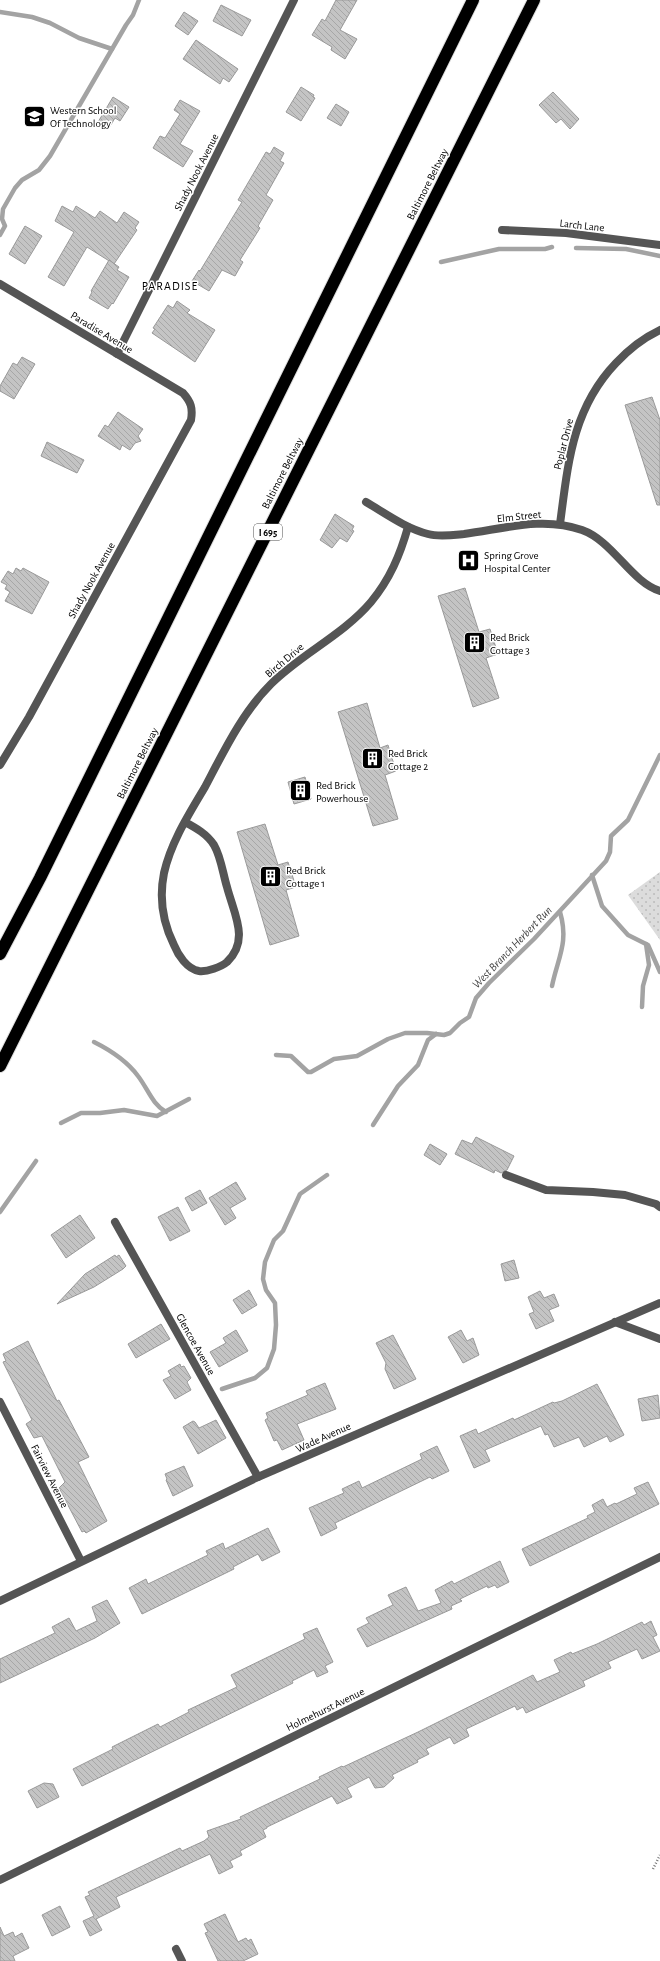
<svg xmlns="http://www.w3.org/2000/svg" width="660" height="1961" font-family="'Alegreya Sans',sans-serif">
  <style>
    .park { fill: url(#park-dots) }
    .lines { fill: none; stroke-linecap: round; stroke-linejoin: round }
    .stream { stroke: #a3a3a3; stroke-width: 4.5 }
    .building { fill: url(#building-back-hatch); stroke: #999 }
    .motorway-casing { stroke: #dbdbdb; stroke-width: 14 }
    .path { stroke: #777; stroke-width: 2.5; stroke-dasharray: 1 2; stroke-linecap: butt }
    .service { stroke: #555; stroke-width: 8 }
    .minor { stroke: #555; stroke-width: 8 }
    .motorway { stroke: #000; stroke-width: 12 }
    .labels { text-anchor: middle; stroke-width: 3; stroke-linejoin: round; paint-order: stroke }
    .shield { fill: #fff; stroke: #4c4c4c; stroke-width: 1 }
    .shield-label { font-size: 10px; font-weight: bold; fill: #000 }
    .poi-label { font-size: 11px; fill: #000; stroke: #fff; text-anchor: start }
    .street-label { font-size: 11px; fill: #000; stroke: #fff }
    .neighbourhood-label { font-size: 12px; letter-spacing: 1px; fill: #000; stroke: #fff }
    .water-label { font-size: 12px; font-style: italic; fill: #444; stroke: #fff }
  </style>
  <defs>
    <pattern id="park-dots" width="8" height="8" patternUnits="userSpaceOnUse"><rect width="8" height="8" fill="#dcdcdc"/><path d="M2 2h.1M6 6h.1" fill="none" stroke="#bbb" stroke-width="1.8" stroke-linecap="round"/></pattern>
    <pattern id="building-back-hatch" width="6" height="6" patternUnits="userSpaceOnUse"><rect width="6" height="6" fill="#c4c4c4"/><path d="M-1 5l2 2M0 0l6 6M5-1l2 2" fill="none" stroke="#a7a7a7"/></pattern>
  </defs>
  <rect width="100%" height="100%" fill="#fff"/>
  <path class="park" d="M660 872V940L628 895Z"/>
  <g class="lines">
    <g class="stream">
      <path d="M0 12 32 17 50 23 79 38 112 49"/>
      <path d="M0 235 5 226 2 219 3 209 15 188 22 180 39 170 50 156 126 25 133 15 139 0"/>
      <path d="M576 248 626 249 660 256"/>
      <path d="M441 262 499 249H545L552 247"/>
      <path d="M592 875 602 906 628 935 648 945 660 972"/>
      <path d="M552 986C558 957 569 943 560 912"/>
      <path d="M642 1007 643 986 649 965 646 944"/>
      <path d="M94 1042C110 1050 127 1061 138 1076 148 1089 152 1104 166 1112"/>
      <path d="M276 1055 291 1056 308 1072H311L334 1059 357 1056 388 1039 405 1033H427L444 1035 450 1033 460 1023 469 1017 476 998 489 983 534 939 606 861 610 852 611 836 628 820 660 755"/>
      <path d="M61 1123 81 1113H100L124 1110 157 1116 189 1099"/>
      <path d="M373 1125 398 1086 418 1065 428 1040 436 1034"/>
      <path d="M0 1212 36 1161"/>
      <path d="M222 1389 255 1378 267 1368 274 1349 276 1325 275 1303 266 1290 263 1279 265 1262 274 1240 283 1231 300 1194 327 1175"/>
    </g>
  </g>
  <g class="building">
    <path d="M336 0H357L340 30 357 39 345 59 331 50 332 47 312 35 322 19 325 21Z"/>
    <path d="M221 5 251 20 242 36 213 21Z"/>
    <path d="M184 12 198 21 188 35 175 26Z"/>
    <path d="M196 40 238 69 229 82 223 78 220 84 183 59Z"/>
    <path d="M301 87 314 95 313 97 315 98 301 121 286 112Z"/>
    <path d="M553 92 579 119 570 129 561 119 556 123 539 105Z"/>
    <path d="M113 97 129 107 120 121 115 118 109 128 98 122Z"/>
    <path d="M180 100 200 111 180 144 193 151 183 167 153 148 160 136 165 138 180 114 174 110Z"/>
    <path d="M336 104 349 112 341 126 327 118Z"/>
    <path d="M274 147 284 153 280 161 284 163 266 195 273 200 258 226 260 228 240 260 243 262 235 276 222 270 209 291 192 281 199 270 200 271 242 202 238 200 266 152 270 154Z"/>
    <path d="M62 206 73 212 76 206 95 218 100 211 117 223 124 212 139 222 135 228 137 230 114 264 87 247 64 286 48 277 74 232 55 221Z"/>
    <path d="M25 226 42 236 25 264 9 254Z"/>
    <path d="M109 260 119 267 117 270 129 277 113 304 112 303 108 309 89 298 92 292 91 291Z"/>
    <path d="M177 301 190 310 187 313 215 330 195 362 152 333 155 329 153 328 168 305 173 308Z"/>
    <path d="M22 357 35 364 14 399 0 391V386L13 363 17 365Z"/>
    <path d="M652 397 660 420V505H657L625 405Z"/>
    <path d="M118 412 143 429 138 436 141 441 135 443 130 450 122 445 120 450 98 436 105 425 108 427Z"/>
    <path d="M47 442 84 460 77 473 41 456Z"/>
    <path d="M335 514 354 526 352 530 354 531 347 542 340 538 332 548 320 540Z"/>
    <path d="M16 568 21 571 23 568 49 582 32 614 5 601 10 592 5 589 7 585 1 582 8 571 13 574Z"/>
    <path d="M465 588 479 632 490 629 498 654 486 658 499 698 473 707 438 596Z"/>
    <path d="M367 703 380 748 388 745 396 771 385 775 398 819 373 826 338 712Z"/>
    <path d="M305 777 311 799 294 804 288 782Z"/>
    <path d="M265 824 278 865 288 862 296 887 286 890 299 936 270 945 237 832Z"/>
    <path d="M476 1137 514 1156 507 1170 501 1173 495 1170 494 1173 455 1154 462 1140 472 1144Z"/>
    <path d="M430 1144 447 1154 440 1165 424 1155Z"/>
    <path d="M236 1182 246 1199 230 1208 236 1218 225 1225 209 1198Z"/>
    <path d="M200 1190 207 1203 192 1211 185 1198Z"/>
    <path d="M178 1207 190 1231 170 1241 158 1217Z"/>
    <path d="M80 1215 95 1238 66 1258 51 1235Z"/>
    <path d="M115 1255 116 1257 119 1255 126 1266 123 1269 94 1287 57 1304 85 1274Z"/>
    <path d="M514 1260 519 1278 505 1281 501 1264Z"/>
    <path d="M249 1290 257 1305 242 1314 233 1300Z"/>
    <path d="M540 1291 544 1298 554 1294 559 1306 549 1310 554 1321 536 1329 529 1314 534 1312 528 1297Z"/>
    <path d="M161 1324 170 1339 136 1358 128 1344Z"/>
    <path d="M236 1330 248 1351 219 1367 210 1352 226 1343 223 1338Z"/>
    <path d="M461 1330 467 1341 473 1338 479 1355 463 1363 448 1337Z"/>
    <path d="M393 1335 416 1379 394 1389 385 1369 386 1363 376 1343Z"/>
    <path d="M28 1341 57 1401 59 1400 89 1457 78 1462 107 1521 86 1533 84 1531 82 1532 59 1488 65 1482 42 1436 34 1438 26 1424 32 1420 3 1362 6 1361 3 1354Z"/>
    <path d="M180 1364 181 1367 184 1366 191 1378 187 1382 191 1390 175 1399 163 1380 171 1376 168 1371Z"/>
    <path d="M325 1383 336 1409 297 1424 304 1440 282 1450 277 1440 274 1441 269 1429 265 1420 268 1418 266 1413 308 1395 306 1391Z"/>
    <path d="M597 1384 624 1435 610 1442 607 1436 584 1447 579 1437 554 1447 548 1434 545 1435 541 1426 485 1450 490 1461 474 1468 460 1436 476 1429 478 1434 513 1418 514 1420 553 1402 554 1403 562 1401Z"/>
    <path d="M658 1395 660 1418 642 1421 638 1399Z"/>
    <path d="M216 1420 226 1438 198 1454 183 1427 193 1421 195 1422 199 1428Z"/>
    <path d="M437 1446 449 1471 432 1479 430 1477 335 1523 337 1528 321 1536 309 1508 344 1493 342 1489 359 1481 362 1488 422 1459 420 1454Z"/>
    <path d="M184 1466 193 1486 173 1496 166 1480 167 1479 165 1474Z"/>
    <path d="M648 1482 659 1504 530 1566 522 1549 588 1518 587 1516 595 1512 592 1505 603 1499 607 1507 615 1503 616 1504 637 1494 634 1488Z"/>
    <path d="M268 1528 280 1552 262 1561 258 1554 233 1567 234 1569 142 1614 129 1588 146 1579 148 1584 208 1555 206 1551 223 1543 225 1549Z"/>
    <path d="M500 1561 509 1582 497 1588 495 1585 488 1588 487 1586 460 1599 462 1601 451 1606 452 1609 367 1647 357 1629 369 1623 366 1618 393 1605 388 1595 406 1587 418 1611 441 1603 435 1590 452 1581 454 1584Z"/>
    <path d="M107 1600 120 1623 95 1638 0 1683V1659L55 1633 52 1627 69 1618 76 1631 97 1621 92 1607Z"/>
    <path d="M651 1621 657 1635 653 1637 660 1651 642 1659 637 1649 608 1662 611 1668 583 1681 585 1686 526 1713 523 1707 517 1710 515 1706 466 1729 469 1736 454 1744 450 1737 426 1749 429 1754 417 1760 418 1762 392 1775 394 1778 384 1787 375 1788 369 1777 347 1788 352 1797 337 1804 332 1796 267 1827V1828L263 1830 266 1837 240 1851 242 1855 230 1861 233 1867 219 1874 210 1854 116 1897 120 1907 96 1919 102 1930 90 1936 83 1921 94 1916 85 1897 90 1895 88 1892 180 1848 182 1851 204 1841 209 1837 207 1831 241 1819 240 1817 320 1779 319 1777 342 1766 343 1767 418 1732 533 1675 537 1682 560 1672 554 1660 571 1652 572 1654 597 1644 642 1622 644 1625Z"/>
    <path d="M317 1628 333 1662 325 1666 328 1672 317 1677 314 1670 292 1681 293 1683 82 1786 73 1769 113 1749 112 1747 158 1724 160 1727 189 1712 188 1710 237 1687 231 1675 305 1639 303 1634Z"/>
    <path d="M44 1783 53 1784 59 1797 37 1808 28 1791Z"/>
    <path d="M60 1906 70 1927 52 1936 42 1915Z"/>
    <path d="M225 1914 238 1942 246 1938 248 1941 251 1939 258 1954 243 1961H218L205 1933 208 1932 204 1924Z"/>
    <path d="M0 1927 4 1936 13 1932 15 1937 22 1933 29 1948 13 1956 15 1961H0Z"/>
  </g>
  <g class="lines">
    <defs>
      <g id="motorway">
        <path d="M0 954 40 878 473 0"/>
        <path d="M0 1066 534 0"/>
      </g>
    </defs>
    <use href="#motorway" class="motorway-casing"/>
    <path class="path" d="M653 1869 660 1855"/>
    <g class="service">
      <path d="M502 230 566 233 660 245"/>
      <path d="M560 524C568 464 572 409 616 363 629 349 643 338 660 330"/>
      <path d="M185 822C196 828 207 834 214 845 221 857 223 874 227 887 234 914 250 940 227 962 221 967 207 972 199 971 187 969 178 955 174 945 163 923 159 898 164 873 171 842 189 814 205 787 224 751 242 713 271 684 301 654 343 635 371 602 390 579 400 555 408 527"/>
      <path d="M506 1175 546 1190 593 1192 625 1195 656 1204 660 1207"/>
    </g>
    <g class="minor">
      <path d="M0 284 183 393C191 402 193 408 191 420L29 717 0 765"/>
      <path d="M117 354 294 0"/>
      <path d="M366 502C385 513 405 528 428 534 439 537 453 535 464 534 503 529 543 516 582 530 613 541 631 582 660 591"/>
      <path d="M115 1222 258 1477"/>
      <path d="M615 1322 660 1339"/>
      <path d="M0 1402 81 1561"/>
      <path d="M0 1601 258 1477 660 1303"/>
      <path d="M0 1880 660 1557"/>
      <path d="M176 1949 182 1961"/>
    </g>
    <use href="#motorway" class="motorway"/>
  </g>
  <defs>
    <symbol id="school-square" viewBox="-11 -11 22 22"><rect x="-9" y="-9" width="18" height="18" rx="4" fill="#000" stroke="#fff"/><path d="M0-5L7-2L0 1L-7-2ZM-4 1L0 2.5L4 1V4Q0 6-4 4Z" fill="#fff"/></symbol>
    <symbol id="hospital-square" viewBox="-11 -11 22 22"><rect x="-9" y="-9" width="18" height="18" rx="4" fill="#000" stroke="#fff"/><path d="M-5-5h3v3.5h4V-5h3V5h-3V1.5h-4V5h-3Z" fill="#fff"/></symbol>
    <symbol id="building-square" viewBox="-11 -11 22 22"><rect x="-9" y="-9" width="18" height="18" rx="4" fill="#000" stroke="#fff"/><path d="M-4-6H4V6H1V3H-1V6H-4ZM-2.5-4.3h1.7v1.8h-1.7ZM.8-4.3h1.7v1.8H.8ZM-2.5-1h1.7V.8h-1.7ZM.8-1h1.7V.8H.8Z" fill="#fff"/></symbol>
  </defs>
  <g fill-rule="evenodd">
    <use href="#school-square" x="22" y="104" width="25" height="25"/>
    <use href="#hospital-square" x="456" y="548" width="25" height="25"/>
    <use href="#building-square" x="462" y="630" width="25" height="25"/>
    <use href="#building-square" x="360" y="746" width="25" height="25"/>
    <use href="#building-square" x="288" y="778" width="25" height="25"/>
    <use href="#building-square" x="258" y="864" width="25" height="25"/>
  </g>
  <g class="labels">
    <rect class="shield" x="254" y="524" width="28" height="16" rx="3"/>
    <g class="shield-label">
      <text x="268" y="536">I 695</text>
    </g>
    <g class="poi-label">
      <text x="50" y="114">Western School<tspan x="50" dy="13">Of Technology</tspan></text>
      <text x="484" y="559">Spring Grove<tspan x="484" dy="13">Hospital Center</tspan></text>
      <text x="490" y="641">Red Brick<tspan x="490" dy="13">Cottage 3</tspan></text>
      <text x="388" y="757">Red Brick<tspan x="388" dy="13">Cottage 2</tspan></text>
      <text x="316" y="789">Red Brick<tspan x="316" dy="13">Powerhouse</tspan></text>
      <text x="286" y="874">Red Brick<tspan x="286" dy="13">Cottage 1</tspan></text>
    </g>
    <g class="street-label">
      <text transform="translate(196 172) rotate(-63)" y="4">Shady Nook Avenue</text>
      <text transform="translate(427 184) rotate(-63)" y="4">Baltimore Beltway</text>
      <text transform="translate(582 225) rotate(6)" y="4">Larch Lane</text>
      <text transform="translate(102 332) rotate(31)" y="4">Paradise Avenue</text>
      <text transform="translate(563 444) rotate(-76)" y="4">Poplar Drive</text>
      <text transform="translate(282 473) rotate(-63)" y="4">Baltimore Beltway</text>
      <text transform="translate(519 516) rotate(-6)" y="4">Elm Street</text>
      <text transform="translate(91 580) rotate(-61)" y="4">Shady Nook Avenue</text>
      <text transform="translate(284 660) rotate(-40)" y="4">Birch Drive</text>
      <text transform="translate(137 763) rotate(-63)" y="4">Baltimore Beltway</text>
      <text transform="translate(196 1344) rotate(61)" y="4">Glencoe Avenue</text>
      <text transform="translate(323 1437) rotate(-24)" y="4">Wade Avenue</text>
      <text transform="translate(50 1476) rotate(63)" y="4">Fairview Avenue</text>
      <text transform="translate(325 1709) rotate(-26)" y="4">Holmehurst Avenue</text>
    </g>
    <g class="neighbourhood-label">
      <text x="170" y="290">PARADISE</text>
    </g>
    <g class="water-label">
      <text transform="translate(512 947) rotate(-46)" y="4">West Branch Herbert Run</text>
    </g>
  </g>
</svg>
